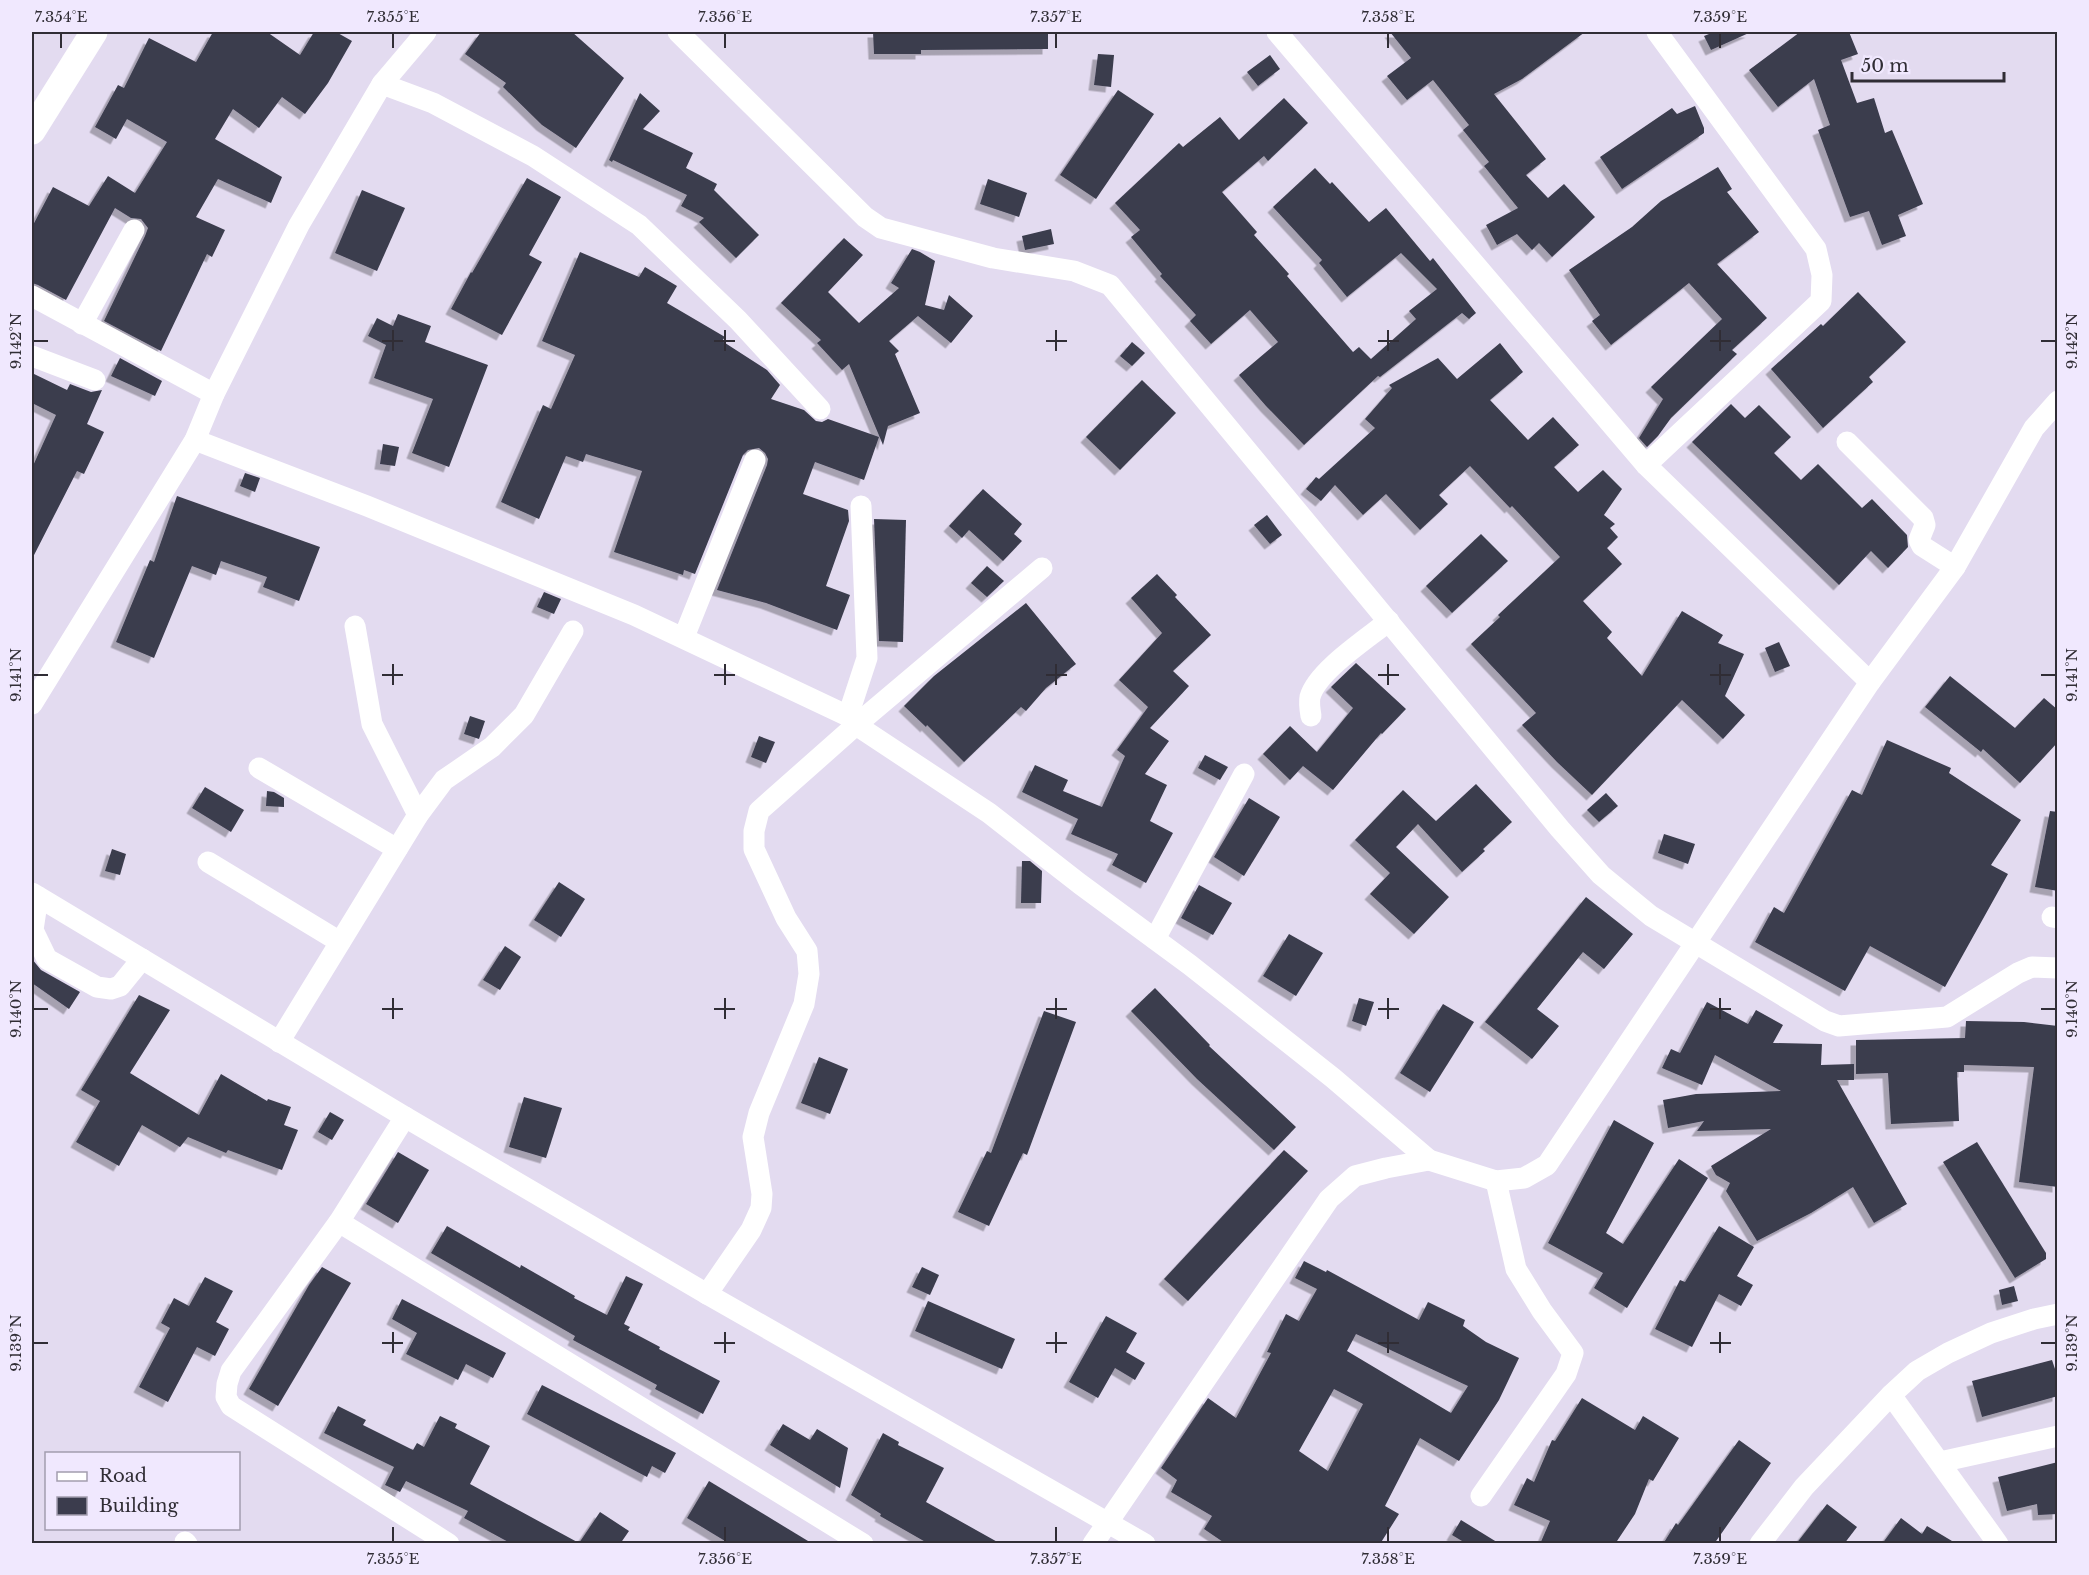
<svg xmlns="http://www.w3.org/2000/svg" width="2089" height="1575" font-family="'Libre Baskerville',serif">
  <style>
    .building { fill: #3b3c4d; fill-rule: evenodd; filter: url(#shadow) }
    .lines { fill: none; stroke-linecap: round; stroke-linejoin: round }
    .minor { stroke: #fff; stroke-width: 21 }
    .major { stroke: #fff; stroke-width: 27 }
    .ticks { fill: none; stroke: #302d35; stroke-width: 2 }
    .neatline { fill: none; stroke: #302d35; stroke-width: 2 }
    .ticks-label { font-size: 15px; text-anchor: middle; fill: #302d35 }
  </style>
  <defs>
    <filter id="shadow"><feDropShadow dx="-5.5" dy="5.5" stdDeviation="0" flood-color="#0004"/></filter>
  </defs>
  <rect width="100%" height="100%" fill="#e3dbf0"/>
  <g class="building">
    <path d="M213 32H267L300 55 314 32H336L352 41 328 83 305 114 282 97 259 128 233 109 215 139 282 177 271 203 218 179 196 217 225 230 212 257 207 254 161 351 104 321 145 236 148 228 141 219 131 218 115 208 66 300 38 285 32 283V227L53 187 89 206 108 176 135 193 167 142 127 119 116 139 95 127 118 85 124 88 149 38 196 62Z"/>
    <path d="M481 32H572L624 78 576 148 542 125 503 87 506 83 465 54Z"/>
    <path d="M873 32H1048V49L921 50V54H874Z"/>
    <path d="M1390 32H1585L1522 79 1494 94 1546 159 1526 175 1548 198 1564 184 1595 217 1552 257 1539 243 1532 250 1517 234 1497 245 1486 225 1518 208 1484 166 1489 162 1463 130 1469 125 1433 80 1407 100 1387 76 1411 58Z"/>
    <path d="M1714 32H1751L1711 50 1704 36Z"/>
    <path d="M1800 32H1849L1858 54 1841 60 1857 103 1874 98 1885 133 1892 130 1923 204 1898 215 1906 236 1882 245 1869 211 1850 217 1818 130 1830 125 1814 79 1778 107 1749 70Z"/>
    <path d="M1098 54 1114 55 1111 87 1094 85Z"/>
    <path d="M1270 55 1280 69 1258 86 1247 72Z"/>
    <path d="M1118 90 1154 114 1096 199 1060 175Z"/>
    <path d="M640 93 660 111 643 129 693 153 686 168 717 184 714 190 759 235 736 258 699 222 704 218 681 206 687 195 613 160 612 162 609 160Z"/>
    <path d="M1284 98 1308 123 1268 161 1264 156 1222 192 1257 232 1254 235 1289 274 1287 276 1353 352 1359 347 1371 359 1416 319 1409 311 1437 289 1401 253 1347 297 1319 263 1322 260 1273 207 1315 168 1330 184 1332 182 1369 222 1386 208 1430 261 1433 258 1476 313 1469 319 1462 313 1380 377 1378 376 1304 445 1266 406 1239 375 1278 342 1250 310 1211 344 1190 321 1196 315 1160 276 1162 274 1131 237 1140 230 1115 203 1179 143 1183 147 1220 117 1239 140Z"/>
    <path d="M1695 106 1704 128V133L1622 189 1600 157 1672 108 1677 114Z"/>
    <path d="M1718 167 1732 189 1727 192 1759 232 1717 264 1767 318 1732 350 1737 354 1671 418 1658 436 1647 447 1639 438 1663 399 1651 387 1722 319 1689 283 1611 345 1592 321 1600 315 1569 270 1632 227 1661 201Z"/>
    <path d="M527 178 561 197 529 255 542 262 502 335 451 309 471 272 472 273Z"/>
    <path d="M988 179 1027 193 1019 217 980 204Z"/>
    <path d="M362 190 405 208 377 271 335 253Z"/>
    <path d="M1051 229 1054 244 1025 250 1022 236Z"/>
    <path d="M844 238 863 255 828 292 859 323 899 288 891 283 912 249 920 252 935 261 925 305 944 310 949 295 973 316 951 343 918 316 889 341 899 351 895 354 920 413 888 426 883 445 849 364 842 370 817 343 821 340 781 303Z"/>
    <path d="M580 252 639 277 645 267 677 286 667 303 725 337 722 341 767 370 780 385 771 399 804 410 816 421 822 422 828 419 879 437 864 480 815 462 803 494 848 510 849 521 826 586 850 595 837 630 766 603 717 590 767 465 768 459 765 453 759 448 748 450 743 455 695 574 684 570 683 575 614 552 642 471 586 454 583 462 566 456 539 519 501 502 543 405 551 409 575 355 542 341Z"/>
    <path d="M1858 292 1906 342 1869 377 1873 382 1823 428 1771 369 1821 324 1823 326Z"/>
    <path d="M398 314 431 326 425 342 488 365 449 467 412 453 433 399 374 378 386 345 368 336 377 318 393 326Z"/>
    <path d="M1132 342 1145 353 1132 366 1120 356Z"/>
    <path d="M1500 343 1523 372 1490 400 1528 440 1553 417 1579 445 1554 467 1578 492 1603 470 1622 489 1604 515 1615 524 1610 528 1618 537 1607 548 1622 564 1583 601 1612 632 1607 638 1642 676 1682 611 1723 635 1718 643 1744 654 1725 696 1745 715 1723 739 1682 700 1592 795 1557 762 1522 725 1536 713 1471 644 1500 617 1498 615 1560 557 1512 506 1510 508 1470 466 1439 495 1448 504 1420 530 1386 494 1363 515 1335 485 1321 501 1306 489 1316 477 1319 479 1375 428 1365 419 1392 388 1389 385 1438 358 1457 379Z"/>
    <path d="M120 358 162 381 155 396 111 376Z"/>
    <path d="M32 373 67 390 70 384 91 392 102 390 87 424 104 432 84 474 77 471 32 559V468L56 415 32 403Z"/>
    <path d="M1142 380 1176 413 1120 470 1086 437Z"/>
    <path d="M1731 404 1745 418 1759 405 1791 437 1774 453 1801 480 1818 464 1862 508 1872 499 1907 535 1908 547 1888 568 1871 551 1839 585 1692 442Z"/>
    <path d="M383 444 399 447 395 466 380 464Z"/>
    <path d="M245 473 260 478 255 492 240 486Z"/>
    <path d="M983 489 1022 524 1014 534 1022 541 1003 561 969 530 962 538 949 526Z"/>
    <path d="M177 496 320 547 299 601 263 587 267 577 221 561 216 575 192 566 154 658 116 642 150 560 154 562Z"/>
    <path d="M1267 515 1282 535 1270 544 1254 525Z"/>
    <path d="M874 519 906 520 903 642 879 641Z"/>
    <path d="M1481 534 1508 561 1452 613 1426 586Z"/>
    <path d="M987 566 1004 581 987 597 971 583Z"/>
    <path d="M1157 574 1177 595 1175 597 1211 635 1173 671 1189 686 1150 728 1169 741 1145 774 1167 785 1150 821 1173 833 1146 883 1112 865 1118 854 1071 834 1078 819 1022 792 1035 765 1068 780 1063 791 1102 807 1125 756 1117 750 1148 707 1119 680 1162 633 1131 598Z"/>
    <path d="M544 592 561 599 554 614 537 607Z"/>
    <path d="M1026 603 1076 664 1046 688 1026 711 1021 707 964 762 927 725 926 727 904 706 934 676Z"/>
    <path d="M1779 642 1790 666 1775 672 1765 648Z"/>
    <path d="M1356 663 1406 709 1382 734 1381 733 1333 790 1303 766 1290 780 1263 754 1290 726 1317 752 1353 708 1331 687Z"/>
    <path d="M1950 676 2015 728 2044 698 2058 710V742L2020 783 1983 749 1981 752 1925 707Z"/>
    <path d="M470 716 485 721 479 739 464 734Z"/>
    <path d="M759 736 775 742 766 763 751 757Z"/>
    <path d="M1887 740 1951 768 1949 773 2021 820 1991 865 2008 874 1945 987 1870 946 1845 991 1755 942 1774 907 1784 913 1852 790 1862 795Z"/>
    <path d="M1205 755 1228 767 1220 780 1198 768Z"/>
    <path d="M1476 784 1512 822 1483 849 1485 851 1462 872 1418 824 1396 847 1449 897 1414 934 1370 894 1390 873 1355 840 1403 790 1436 821Z"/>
    <path d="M205 787 244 810 231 832 192 808Z"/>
    <path d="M267 791 274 792 284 798V807L266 806Z"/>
    <path d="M1606 793 1618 806 1599 822 1587 810Z"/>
    <path d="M1249 798 1280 817 1244 876 1214 857Z"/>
    <path d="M2050 811 2058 812V891L2035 887Z"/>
    <path d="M1664 834 1695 844 1688 864 1658 853Z"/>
    <path d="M112 849 126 854 120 875 105 871Z"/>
    <path d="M1022 861H1030L1042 871 1041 903H1021Z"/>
    <path d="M559 882 585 899 561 937 534 920Z"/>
    <path d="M1199 885 1232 903 1213 935 1181 918Z"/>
    <path d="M1586 897 1633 934 1604 969 1583 952 1537 1009 1559 1026 1532 1059 1485 1022Z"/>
    <path d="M1289 934 1323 953 1296 996 1263 976Z"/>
    <path d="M505 946 521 957 500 990 483 980Z"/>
    <path d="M32 959 41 970 80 992 69 1009 32 983Z"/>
    <path d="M1155 988 1210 1045 1209 1046 1296 1127 1274 1150 1197 1079 1131 1011Z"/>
    <path d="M139 995 170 1010 130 1073 199 1115 221 1074 267 1101 268 1099 291 1107 284 1125 298 1130 282 1170 228 1150 226 1153 188 1137 180 1147 142 1125 119 1166 76 1142 100 1101 81 1090Z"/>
    <path d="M1359 998 1374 1002 1366 1026 1352 1021Z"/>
    <path d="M1707 1002 1748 1024 1756 1010 1783 1025 1773 1043 1822 1044 1821 1065 1854 1064V1080H1837L1907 1204 1874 1223 1853 1187 1811 1213 1757 1241 1726 1191 1730 1183 1716 1175 1711 1166 1771 1129 1697 1131 1704 1121 1668 1128 1663 1100 1696 1094 1781 1091 1715 1055 1702 1085 1662 1068 1671 1049 1680 1053Z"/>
    <path d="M1443 1004 1474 1022 1430 1092 1400 1073Z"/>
    <path d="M1044 1011 1076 1022 1027 1155 1023 1153 989 1226 958 1212 987 1151 991 1153Z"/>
    <path d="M1966 1021 2024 1022 2058 1026V1187L2019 1182 2034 1067 1964 1065V1072H1957L1959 1121 1891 1124 1888 1073 1856 1074V1040L1965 1038Z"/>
    <path d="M819 1057 848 1069 830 1114 801 1103Z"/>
    <path d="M524 1097 562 1108 546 1158 509 1147Z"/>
    <path d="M330 1112 344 1120 332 1140 318 1132Z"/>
    <path d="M1614 1120 1654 1143 1606 1233 1623 1244 1679 1159 1708 1178 1627 1308 1594 1288 1603 1273 1548 1243Z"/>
    <path d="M1977 1142 2046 1253V1259L2015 1278 1943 1162Z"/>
    <path d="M1284 1150 1308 1171 1188 1301 1164 1279Z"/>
    <path d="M398 1152 429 1170 398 1223 366 1204Z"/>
    <path d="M447 1226 520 1268 521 1265 575 1296 574 1298 607 1315 626 1276 643 1284 624 1324 630 1327 628 1330 660 1347 659 1349 720 1381 703 1414 655 1389 657 1385 573 1340 575 1336 431 1253Z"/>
    <path d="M1719 1226 1754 1247 1737 1276 1753 1285 1741 1306 1719 1294 1692 1347 1655 1329 1680 1280 1685 1282Z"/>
    <path d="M1304 1261 1326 1272 1327 1270 1419 1320 1428 1302 1465 1320 1463 1326 1486 1342 1519 1358 1499 1400 1459 1461 1420 1438 1385 1506 1399 1514 1380 1544H1226L1204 1529 1212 1516 1171 1492 1177 1480 1161 1468 1208 1398 1236 1418 1271 1353 1267 1352 1286 1314 1299 1321 1317 1289 1295 1278ZM1356 1334 1468 1386 1451 1413 1347 1351ZM1334 1389 1363 1404 1328 1471 1299 1451Z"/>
    <path d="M322 1267 351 1283 278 1406 249 1389 309 1285Z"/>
    <path d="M922 1267 939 1275 930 1295 912 1287Z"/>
    <path d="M205 1277 233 1291 216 1322 229 1329 215 1356 197 1347 168 1402 139 1387 170 1328 161 1323 174 1298 189 1306Z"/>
    <path d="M2014 1286 2018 1301 2002 1305 1999 1290Z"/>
    <path d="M402 1299 506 1353 493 1378 466 1364 458 1380 406 1354 417 1333 392 1319Z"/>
    <path d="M928 1301 1015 1339 1002 1369 915 1331Z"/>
    <path d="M1106 1316 1137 1333 1126 1352 1145 1363 1135 1380 1115 1368 1098 1398 1069 1382Z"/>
    <path d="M2052 1360 2058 1378V1396L1982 1417 1972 1381Z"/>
    <path d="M542 1385 676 1453 665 1473 652 1466 647 1477 527 1414Z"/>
    <path d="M1582 1398 1635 1430 1643 1416 1679 1438 1653 1481 1649 1479 1635 1514 1615 1544H1540L1550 1521 1514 1505 1527 1478 1534 1482 1552 1440 1555 1441Z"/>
    <path d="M338 1406 366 1420 363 1425 413 1450 417 1443 424 1447 440 1416 457 1424 455 1428 490 1446 470 1484 579 1543 600 1512 629 1531 620 1544H512L464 1518 468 1511 406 1481 400 1492 385 1485 394 1467 324 1433Z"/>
    <path d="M783 1424 810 1440 817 1429 848 1448 840 1488 770 1445Z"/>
    <path d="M883 1433 899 1442 898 1445 944 1468 926 1502 1001 1544H929L880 1516 881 1514 851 1495Z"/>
    <path d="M1739 1440 1771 1463 1714 1544H1663L1676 1523 1678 1525Z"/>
    <path d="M2058 1462V1514L2038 1515 2037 1504 2007 1511 1998 1477Z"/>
    <path d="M709 1481 813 1544H730L687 1518Z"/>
    <path d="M1827 1504 1857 1527 1844 1544H1796Z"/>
    <path d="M1901 1518 1922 1534 1927 1526 1957 1544H1882Z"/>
    <path d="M1461 1520 1500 1544H1467L1452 1535Z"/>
  </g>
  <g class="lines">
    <g class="minor">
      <path d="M678 32 865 217 881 228 993 258 1074 271 1110 285 1560 829 1601 875 1651 916 1825 1021 1839 1026 1947 1017 2018 973 2032 967 2058 968"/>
      <path d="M1277 32 1646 465 1870 682 1547 1165 1524 1178 1496 1181 1429 1160"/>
      <path d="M382 84 426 32"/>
      <path d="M32 296 214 394"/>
      <path d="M82 324 134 230"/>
      <path d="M32 356 95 380"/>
      <path d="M195 440 367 506 634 615 848 716 856 725 989 813 1080 884 1190 965 1333 1078 1429 1160 1386 1168 1355 1176 1329 1199 1093 1544"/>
      <path d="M1847 442 1923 518 1925 525 1919 540 1922 546 1955 567"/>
      <path d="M1646 465 1821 301 1822 275 1816 249 1657 32"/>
      <path d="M355 626 372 724 418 815"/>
      <path d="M684 637 755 460"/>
      <path d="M1870 682 1955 567 2034 428 2058 401"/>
      <path d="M32 704 195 440 214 394 299 225 382 84 433 103 533 156 639 225 738 320 820 409"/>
      <path d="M848 716 867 658 861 506"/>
      <path d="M1311 716C1310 710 1309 702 1310 697 1317 671 1368 638 1389 621"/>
      <path d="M259 768 397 849"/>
      <path d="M208 862 340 942"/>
      <path d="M32 893 405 1117 707 1294 1145 1544"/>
      <path d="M38 897 33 930 47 959 97 987 111 989 120 986 142 959"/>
      <path d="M2052 917 2058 918"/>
      <path d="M1155 939 1244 774"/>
      <path d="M279 1042 418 815 444 780 492 747 524 715 573 631"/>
      <path d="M405 1117 339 1222 231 1371 227 1384 226 1397 231 1406 449 1544"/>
      <path d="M339 1222 863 1544"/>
      <path d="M707 1294 751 1230 761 1208 762 1194 753 1137 759 1113 804 1004 809 974 807 951 786 918 754 849V831L759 811 856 725 1042 568"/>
      <path d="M1891 1395 1998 1544"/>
      <path d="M1940 1462 2058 1436"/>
      <path d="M1481 1496 1566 1374 1573 1353 1542 1311 1516 1269 1496 1181"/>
      <path d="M185 1542 187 1544"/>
      <path d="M1760 1544 1804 1487 1891 1395 1917 1371 1948 1353 1991 1333 2034 1319 2058 1314"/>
    </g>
    <path class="major" d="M32 131 94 32"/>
  </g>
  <path class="ticks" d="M61 33V48M393 33V48M725 33V48M1056 33V48M1388 33V48M1720 33V48M393 330V351M725 330V351M1056 330V351M1388 330V351M1720 330V351M33 341H48M382 341H403M714 341H735M1046 341H1067M1378 341H1399M1710 341H1731M2041 341H2056M393 664V685M725 664V685M1056 664V685M1388 664V685M1720 664V685M33 675H48M382 675H403M714 675H735M1046 675H1067M1378 675H1399M1710 675H1731M2041 675H2056M393 998V1019M725 998V1019M1056 998V1019M1388 998V1019M1720 998V1019M33 1009H48M382 1009H403M714 1009H735M1046 1009H1067M1378 1009H1399M1710 1009H1731M2041 1009H2056M393 1332V1353M725 1332V1353M1056 1332V1353M1388 1332V1353M1720 1332V1353M33 1343H48M382 1343H403M714 1343H735M1046 1343H1067M1378 1343H1399M1710 1343H1731M2041 1343H2056M393 1527V1542M725 1527V1542M1056 1527V1542M1388 1527V1542M1720 1527V1542"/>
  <rect width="2089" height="1575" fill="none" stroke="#f0e8fe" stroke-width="66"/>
  <rect x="45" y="1452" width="195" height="78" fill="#f0e8fe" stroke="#a39dae" stroke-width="1.5"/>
  <rect x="57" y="1472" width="30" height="9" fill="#ffffff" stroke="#a39dae" stroke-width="1.5"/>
  <text x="99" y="1482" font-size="18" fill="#302d35">Road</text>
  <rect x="57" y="1497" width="30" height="18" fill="#3b3c4d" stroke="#a39dae" stroke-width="1.5"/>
  <text x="99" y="1512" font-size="18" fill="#302d35">Building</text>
  <path d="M1852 72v9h152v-9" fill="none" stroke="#302d35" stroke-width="3"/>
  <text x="1861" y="72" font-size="18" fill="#302d35" stroke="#f0e8fe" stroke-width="4.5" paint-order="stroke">50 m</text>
  <rect x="33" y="33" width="2023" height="1509" class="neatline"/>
  <g class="ticks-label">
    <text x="61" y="22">7.354°E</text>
    <text x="393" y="22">7.355°E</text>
    <text x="725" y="22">7.356°E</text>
    <text x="1056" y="22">7.357°E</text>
    <text x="1388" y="22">7.358°E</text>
    <text x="1720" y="22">7.359°E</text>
    <text transform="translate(16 341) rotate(-90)" y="5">9.142°N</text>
    <text transform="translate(2072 341) rotate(-90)" y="5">9.142°N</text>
    <text transform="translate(16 675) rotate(-90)" y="5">9.141°N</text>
    <text transform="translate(2072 675) rotate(-90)" y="5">9.141°N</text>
    <text transform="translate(16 1009) rotate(-90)" y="5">9.140°N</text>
    <text transform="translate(2072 1009) rotate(-90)" y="5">9.140°N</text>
    <text transform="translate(16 1343) rotate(-90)" y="5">9.139°N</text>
    <text transform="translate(2072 1343) rotate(-90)" y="5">9.139°N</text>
    <text x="393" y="1564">7.355°E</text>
    <text x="725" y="1564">7.356°E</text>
    <text x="1056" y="1564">7.357°E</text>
    <text x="1388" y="1564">7.358°E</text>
    <text x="1720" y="1564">7.359°E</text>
  </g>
</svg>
